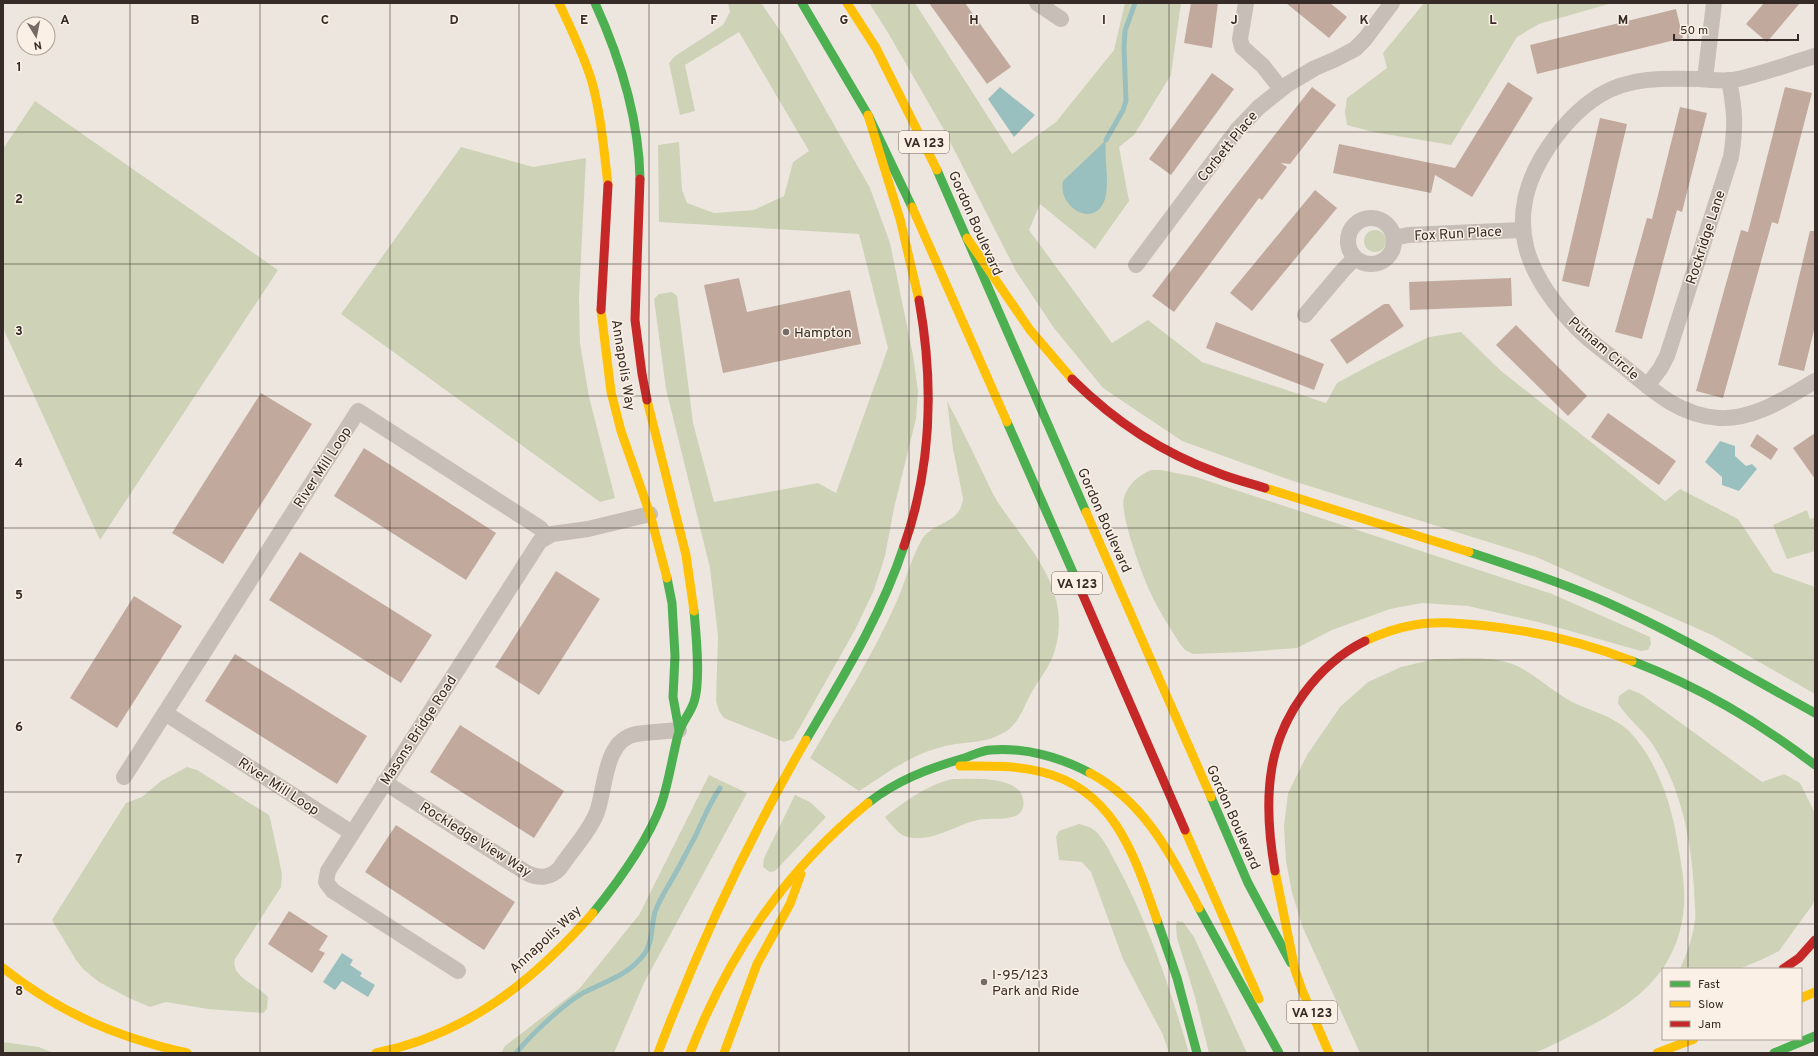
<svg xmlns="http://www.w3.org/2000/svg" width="1818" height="1056" font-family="Overpass,sans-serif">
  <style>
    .green { fill: #ced3b7 }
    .water { fill: #99c0bf }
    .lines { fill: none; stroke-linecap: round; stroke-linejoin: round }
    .stream { stroke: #99c0bf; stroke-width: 5 }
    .building { fill: #c2a99e }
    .street { stroke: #c6beb7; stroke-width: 16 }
    .fast { stroke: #4caf50; stroke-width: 9 }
    .slow { stroke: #ffc107; stroke-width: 9 }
    .jam { stroke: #c62828; stroke-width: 9 }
    .grid { fill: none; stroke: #362b26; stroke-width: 1; stroke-opacity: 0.55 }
    .poi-dot { fill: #766c66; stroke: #fbf0e5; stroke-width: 1.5 }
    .labels { text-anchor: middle; stroke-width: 3; stroke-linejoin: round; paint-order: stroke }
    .shield { fill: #fbf0e5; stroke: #71665f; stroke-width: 1 }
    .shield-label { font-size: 13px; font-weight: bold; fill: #362b26 }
    .street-label { font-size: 14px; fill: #362b26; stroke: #fbf0e5 }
    .poi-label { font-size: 14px; fill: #362b26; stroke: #fbf0e5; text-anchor: start }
    .grid-label { font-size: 13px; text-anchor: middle; font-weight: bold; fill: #362b26; stroke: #fbf0e5; stroke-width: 3; stroke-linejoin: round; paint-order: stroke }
  </style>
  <rect width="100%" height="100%" fill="#ede6de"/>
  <g class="green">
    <path d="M728 3H761L783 35 870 188 890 243 913 355 918 391 916 419 894 508 885 556 874 590 856 628 804 720 793 739 784 742 724 718 719 711 716 701 718 636 710 568 666 389 654 299 659 294 672 292 677 296 693 423 714 502 818 483 836 493 888 348 859 234 659 222 658 145 679 142 682 190 687 203 714 213 754 210 784 196 793 162 809 151 739 32 685 65 695 111 680 115 669 63 675 56 723 25 730 12Z"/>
    <path d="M869 3H915L1012 154 1056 122 1114 50 1125 3H1181L1171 75 1134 135 1119 147 1129 201 1095 249 1040 204 1029 230 1112 343 1148 320 1202 362 1326 403 1337 383 1376 362 1429 337 1461 332 1500 370 1665 501 1680 489 1738 519 1773 572 1815 587V694L1714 636 1536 557 1293 481 1182 441 1103 388 1054 328 1016 271 943 128 887 31Z"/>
    <path d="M1424 3H1612L1539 24 1517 37 1451 145 1373 132 1347 125 1345 112 1347 98 1387 68 1383 53Z"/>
    <path d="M35 101 278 270 100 540 3 328V149Z"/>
    <path d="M461 147 533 167 586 158 579 297 580 343 589 397 615 498 600 502 341 314Z"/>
    <circle cx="1375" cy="241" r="11"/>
    <path d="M947 401C959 423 970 446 981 469 986 479 991 491 997 501 1029 549 1074 590 1054 653 1050 666 1040 678 1033 690 1025 703 1021 720 1008 730 985 746 963 740 938 748 909 756 884 775 859 791L810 758C840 707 872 657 896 603 905 583 910 561 921 541 932 521 961 525 963 498L953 449Z"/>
    <path d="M1151 470H1161L1196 477 1552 594 1650 637 1651 644 1648 650 1641 651 1542 623 1468 606 1422 603 1390 609 1332 630 1297 648 1246 652 1193 654 1185 650 1180 644C1170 628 1159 611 1151 594 1143 577 1119 514 1124 497 1129 483 1138 476 1151 470Z"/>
    <path d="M1807 510 1810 519 1815 518V551L1787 559 1773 525Z"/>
    <path d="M1435 659C1460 659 1491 655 1515 665 1536 675 1552 691 1572 702 1591 711 1613 716 1629 731 1656 759 1671 802 1677 839 1681 864 1687 890 1683 915 1674 980 1626 1009 1572 1035 1560 1041 1548 1048 1536 1052 1525 1056 1504 1053 1492 1053 1448 1053 1404 1053 1360 1053L1303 928 1292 893 1286 861 1284 826 1288 793 1307 755 1340 707 1368 682 1401 667Z"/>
    <path d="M1629 689 1641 694 1762 782 1784 774 1800 783 1815 813V898L1813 904 1779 951 1763 959 1739 969H1680C1687 953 1693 937 1695 920 1696 910 1694 899 1694 889 1691 838 1681 788 1653 745 1643 729 1627 719 1618 703L1619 696Z"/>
    <path d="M187 767 197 770 269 815 270 818 282 874 281 887 235 959C230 977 258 985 268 997L267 1009 263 1013 208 1009 166 1002 150 1007 129 998 99 982 83 969 76 960 52 920 126 803 142 797 161 781Z"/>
    <path d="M709 775 747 793 644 983 614 1053H501L505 1046 579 989 639 915Z"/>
    <path d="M952 779C970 779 1019 775 1023 799 1024 803 1024 809 1020 813 1010 822 990 817 978 820 955 825 932 843 907 837 899 835 890 823 885 817 905 801 927 785 952 779Z"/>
    <path d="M795 795 810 802 826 817 775 871 770 872 763 867 764 858Z"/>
    <path d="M1079 824C1083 825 1087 826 1091 828 1103 835 1110 853 1117 865 1149 925 1170 988 1189 1053H1169L1163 1035 1123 959 1091 872 1082 862 1059 860 1056 837 1059 831Z"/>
    <path d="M1177 921 1183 922 1194 937 1247 1053H1209L1195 997 1177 938 1176 926Z"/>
    <path d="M3 1042 39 1047 53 1053H3Z"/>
  </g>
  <g class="water">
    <path d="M1000 87 1035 115 1014 137 988 99Z"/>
    <path d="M1106 140C1104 158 1110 183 1105 199 1095 230 1057 207 1063 181Z"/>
    <path d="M1720 441 1735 446V456L1746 466 1752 464 1757 469 1739 491 1722 485V477L1705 462Z"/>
    <path d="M342 953 353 960 350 965 362 973 360 976 375 985 368 997 342 981 335 990 323 982Z"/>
  </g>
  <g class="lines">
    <g class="stream">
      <path d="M1106 140 1123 110 1126 101 1124 48 1125 31 1135 3"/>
      <path d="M516 1053C530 1036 567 1000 587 991 609 980 629 975 645 953 653 942 651 925 655 912 660 898 668 887 675 874 682 862 688 849 695 837 703 820 709 804 720 788"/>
    </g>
  </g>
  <g class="building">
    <path d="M929 3H965L1011 67 987 84Z"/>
    <path d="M1191 3H1218L1212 48 1184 43Z"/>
    <path d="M1286 3H1330L1347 17 1329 38Z"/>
    <path d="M1764 3H1800L1767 42 1746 24Z"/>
    <path d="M1676 9 1683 38 1537 74 1530 45Z"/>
    <path d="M1212 73 1234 89 1171 175 1149 159Z"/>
    <path d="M1508 82 1533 98 1472 197 1435 175 1431 193 1333 173 1339 144 1455 168Z"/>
    <path d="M1312 87 1336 105 1290 164 1281 163 1287 167 1262 200 1259 198 1174 312 1152 296 1225 199Z"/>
    <path d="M1785 87 1812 93 1778 224 1772 222 1723 398 1696 391 1741 230 1748 232Z"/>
    <path d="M1680 107 1707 113 1682 212 1677 210 1642 339 1615 332 1647 218 1652 219Z"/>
    <path d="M1600 118 1627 124 1589 287 1562 281Z"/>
    <path d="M1315 190 1337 208 1252 311 1230 293Z"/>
    <path d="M1810 231H1815V326L1804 371 1778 365Z"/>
    <path d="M739 278 747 312 850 290 861 344 723 373 704 285Z"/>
    <path d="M1511 278 1512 306 1410 310 1409 282Z"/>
    <path d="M1384 304H1389L1404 326 1347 364 1330 340Z"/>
    <path d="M1216 322 1324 364 1314 390 1206 348Z"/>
    <path d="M1516 325 1587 396 1568 416 1496 345Z"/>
    <path d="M261 393 312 424 223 564 172 533Z"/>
    <path d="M1608 413 1676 461 1659 485 1591 437Z"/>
    <path d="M1815 433V479L1793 448Z"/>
    <path d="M1757 434 1778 449 1771 460 1750 446Z"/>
    <path d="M364 448 496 533 466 580 334 496Z"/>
    <path d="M300 552 432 635 401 683 269 600Z"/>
    <path d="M556 571 600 599 539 695 495 667Z"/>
    <path d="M134 596 182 626 117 728 70 698Z"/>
    <path d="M235 654 367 736 337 784 205 701Z"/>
    <path d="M460 725 564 791 534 838 430 772Z"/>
    <path d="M396 825 515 902 484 950 365 872Z"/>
    <path d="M289 911 328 936 319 950 325 953 312 973 268 944Z"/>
  </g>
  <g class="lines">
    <g class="street">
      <path d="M1037 3 1061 19"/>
      <path d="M1246 3 1240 39 1242 47 1263 66 1281 89"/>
      <path d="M1815 56C1788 64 1760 75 1733 80 1722 81 1709 80 1698 79 1664 78 1630 77 1600 95 1576 110 1556 134 1542 157 1503 224 1528 277 1577 328 1590 342 1607 353 1622 365 1652 390 1678 415 1719 418 1754 420 1786 398 1815 381"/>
      <path d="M1705 79 1714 3"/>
      <circle cx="1371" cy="241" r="23"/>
      <path d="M1394 238 1408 235 1522 230"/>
      <path d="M1136 265 1237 130 1259 107 1288 84 1315 68 1336 59 1355 49 1365 39 1392 3"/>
      <path d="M1305 315 1344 269 1355 258"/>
      <path d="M1647 386 1660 369 1667 356 1731 157C1736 126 1735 111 1729 80"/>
      <path d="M165 713 352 833"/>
      <path d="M124 777 358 411 540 528 547 536"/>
      <path d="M384 782 527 873C539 879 551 878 560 868 571 851 590 831 597 812 606 787 604 740 636 734 650 732 665 731 679 730"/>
      <path d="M458 971 333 891 326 882 328 871 540 541 552 534 588 529 650 514"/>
    </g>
    <g class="fast">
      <path d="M595 3C620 58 639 117 640 179"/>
      <path d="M802 3 868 115 912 207"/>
      <path d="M937 170 1086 512"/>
      <path d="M1007 422 1082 593"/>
      <path d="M1469 552C1515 567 1562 583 1606 602 1678 634 1746 675 1815 713"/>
      <path d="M667 578 672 603 675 656 673 697 679 730"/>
      <path d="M1632 661C1700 687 1757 721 1815 765"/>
      <path d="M806 740C843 677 881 616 904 546"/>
      <path d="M1211 797 1248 883 1291 963"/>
      <path d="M868 803C896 781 927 769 961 759 971 756 980 751 990 750 1024 747 1060 757 1090 773"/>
      <path d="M1199 908 1279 1053"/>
      <path d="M593 913C618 882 647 843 661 805 669 782 672 758 678 735 681 723 690 714 694 702 701 682 696 633 694 611"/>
      <path d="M1157 920 1177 978 1197 1053"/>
      <path d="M1774 1053 1815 1036"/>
    </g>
    <g class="slow">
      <path d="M559 3C571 29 584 55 592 82 601 115 604 151 608 185"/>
      <path d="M847 3 876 48 937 170"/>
      <path d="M868 115 900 219 919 300"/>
      <path d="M912 207 1007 422"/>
      <path d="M967 238 1030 330 1072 379"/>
      <path d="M601 310 611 392 621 431 650 514 667 578"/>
      <path d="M647 400 686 555 694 611"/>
      <path d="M1265 488 1469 552"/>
      <path d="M1086 512 1211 797"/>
      <path d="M1365 641C1380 634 1396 628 1414 625 1435 621 1456 623 1478 625 1530 630 1583 642 1632 661"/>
      <path d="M960 766C987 766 1015 765 1042 772 1115 790 1135 857 1157 920"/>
      <path d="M1090 773C1146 803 1170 854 1199 908"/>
      <path d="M1185 830 1259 999"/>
      <path d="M1275 871 1295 970 1302 990 1329 1053"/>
      <path d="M3 968C60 1013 116 1037 187 1053"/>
      <path d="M1801 998 1815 992"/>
      <path d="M376 1053C468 1034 532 982 593 913"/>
      <path d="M658 1053C699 945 748 840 806 740"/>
      <path d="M690 1053C729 953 785 871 868 803"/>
      <path d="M724 1053 757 964 790 904 801 874"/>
      <path d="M1657 1053 1694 1039"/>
    </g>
    <g class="jam">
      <path d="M640 179 635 320 642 374 647 400"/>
      <path d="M601 310 608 185"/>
      <path d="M1072 379C1113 420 1162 453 1218 473 1233 479 1249 483 1265 488"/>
      <path d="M904 546C932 466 934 383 919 300"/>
      <path d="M1082 593 1185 830"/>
      <path d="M1275 871C1269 837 1266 801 1272 767 1281 715 1317 665 1365 641"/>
      <path d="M1783 969 1799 958 1815 940"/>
    </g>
  </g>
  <path class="grid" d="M130 3V1053M260 3V1053M390 3V1053M519 3V1053M649 3V1053M779 3V1053M909 3V1053M1039 3V1053M1169 3V1053M1299 3V1053M1428 3V1053M1558 3V1053M1688 3V969M3 132H1815M3 264H1815M3 396H1815M3 528H1815M3 660H1815M3 792H1815M3 924H1815M1688 1039V1053"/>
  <g class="poi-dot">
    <circle cx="786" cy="332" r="4"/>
    <circle cx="984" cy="982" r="4"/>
  </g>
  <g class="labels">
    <g class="shield">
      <rect x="899" y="131" width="50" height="22" rx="3"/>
      <rect x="1052" y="572" width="50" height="22" rx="3"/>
      <rect x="1287" y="1001" width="50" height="22" rx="3"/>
    </g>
    <g class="shield-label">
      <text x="924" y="147">VA 123</text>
      <text x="1077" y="588">VA 123</text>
      <text x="1312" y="1017">VA 123</text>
    </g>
    <g class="street-label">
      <text transform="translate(1227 146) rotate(-51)" y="5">Corbett Place</text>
      <text transform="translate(976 223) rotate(66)" y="5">Gordon Boulevard</text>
      <text transform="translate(1458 233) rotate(-3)" y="5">Fox Run Place</text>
      <text transform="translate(1705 237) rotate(-72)" y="5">Rockridge Lane</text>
      <text transform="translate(1604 348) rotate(41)" y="5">Putnam Circle</text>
      <text transform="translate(624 365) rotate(81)" y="5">Annapolis Way</text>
      <text transform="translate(322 467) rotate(-57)" y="5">River Mill Loop</text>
      <text transform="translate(1105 520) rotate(66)" y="5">Gordon Boulevard</text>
      <text transform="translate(418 730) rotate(-57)" y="5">Masons Bridge Road</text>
      <text transform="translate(279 786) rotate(33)" y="5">River Mill Loop</text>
      <text transform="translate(1234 817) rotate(66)" y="5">Gordon Boulevard</text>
      <text transform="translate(476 839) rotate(32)" y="5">Rockledge View Way</text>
      <text transform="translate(545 939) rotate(-43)" y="5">Annapolis Way</text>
    </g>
    <g class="poi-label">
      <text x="794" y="337">Hampton</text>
      <text x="992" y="979">I-95/123<tspan x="992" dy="16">Park and Ride</tspan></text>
    </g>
  </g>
  <g class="grid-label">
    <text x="65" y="24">A</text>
    <text x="195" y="24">B</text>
    <text x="325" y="24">C</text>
    <text x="454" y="24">D</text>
    <text x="584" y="24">E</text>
    <text x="714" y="24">F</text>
    <text x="844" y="24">G</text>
    <text x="974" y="24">H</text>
    <text x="1104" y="24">I</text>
    <text x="1234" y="24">J</text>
    <text x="1364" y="24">K</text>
    <text x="1493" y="24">L</text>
    <text x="1623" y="24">M</text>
    <text x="19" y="71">1</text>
    <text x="19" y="203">2</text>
    <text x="19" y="335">3</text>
    <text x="19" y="467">4</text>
    <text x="19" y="599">5</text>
    <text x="19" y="731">6</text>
    <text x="19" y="863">7</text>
    <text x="19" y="995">8</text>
  </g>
  <rect width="1818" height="1056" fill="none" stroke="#362b26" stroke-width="8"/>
  <rect x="1662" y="968" width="140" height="72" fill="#fbf0e5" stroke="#aca199"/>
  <rect x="1670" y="981" width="20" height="6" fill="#4caf50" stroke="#aca199"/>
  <text x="1698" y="988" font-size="12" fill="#362b26">Fast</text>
  <rect x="1670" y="1001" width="20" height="6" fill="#ffc107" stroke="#aca199"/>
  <text x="1698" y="1008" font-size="12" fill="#362b26">Slow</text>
  <rect x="1670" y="1021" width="20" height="6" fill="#c62828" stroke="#aca199"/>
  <text x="1698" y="1028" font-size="12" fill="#362b26">Jam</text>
  <g transform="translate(36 36) rotate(170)"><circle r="19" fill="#fbf0e5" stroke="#aca199"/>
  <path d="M0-3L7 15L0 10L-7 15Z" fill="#766c66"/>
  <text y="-6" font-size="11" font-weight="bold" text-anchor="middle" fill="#362b26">N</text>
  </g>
  <path d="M1674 34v6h124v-6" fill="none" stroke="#362b26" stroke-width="2"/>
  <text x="1680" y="34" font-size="12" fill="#362b26" stroke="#fbf0e5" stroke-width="3" paint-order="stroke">50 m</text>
</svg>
